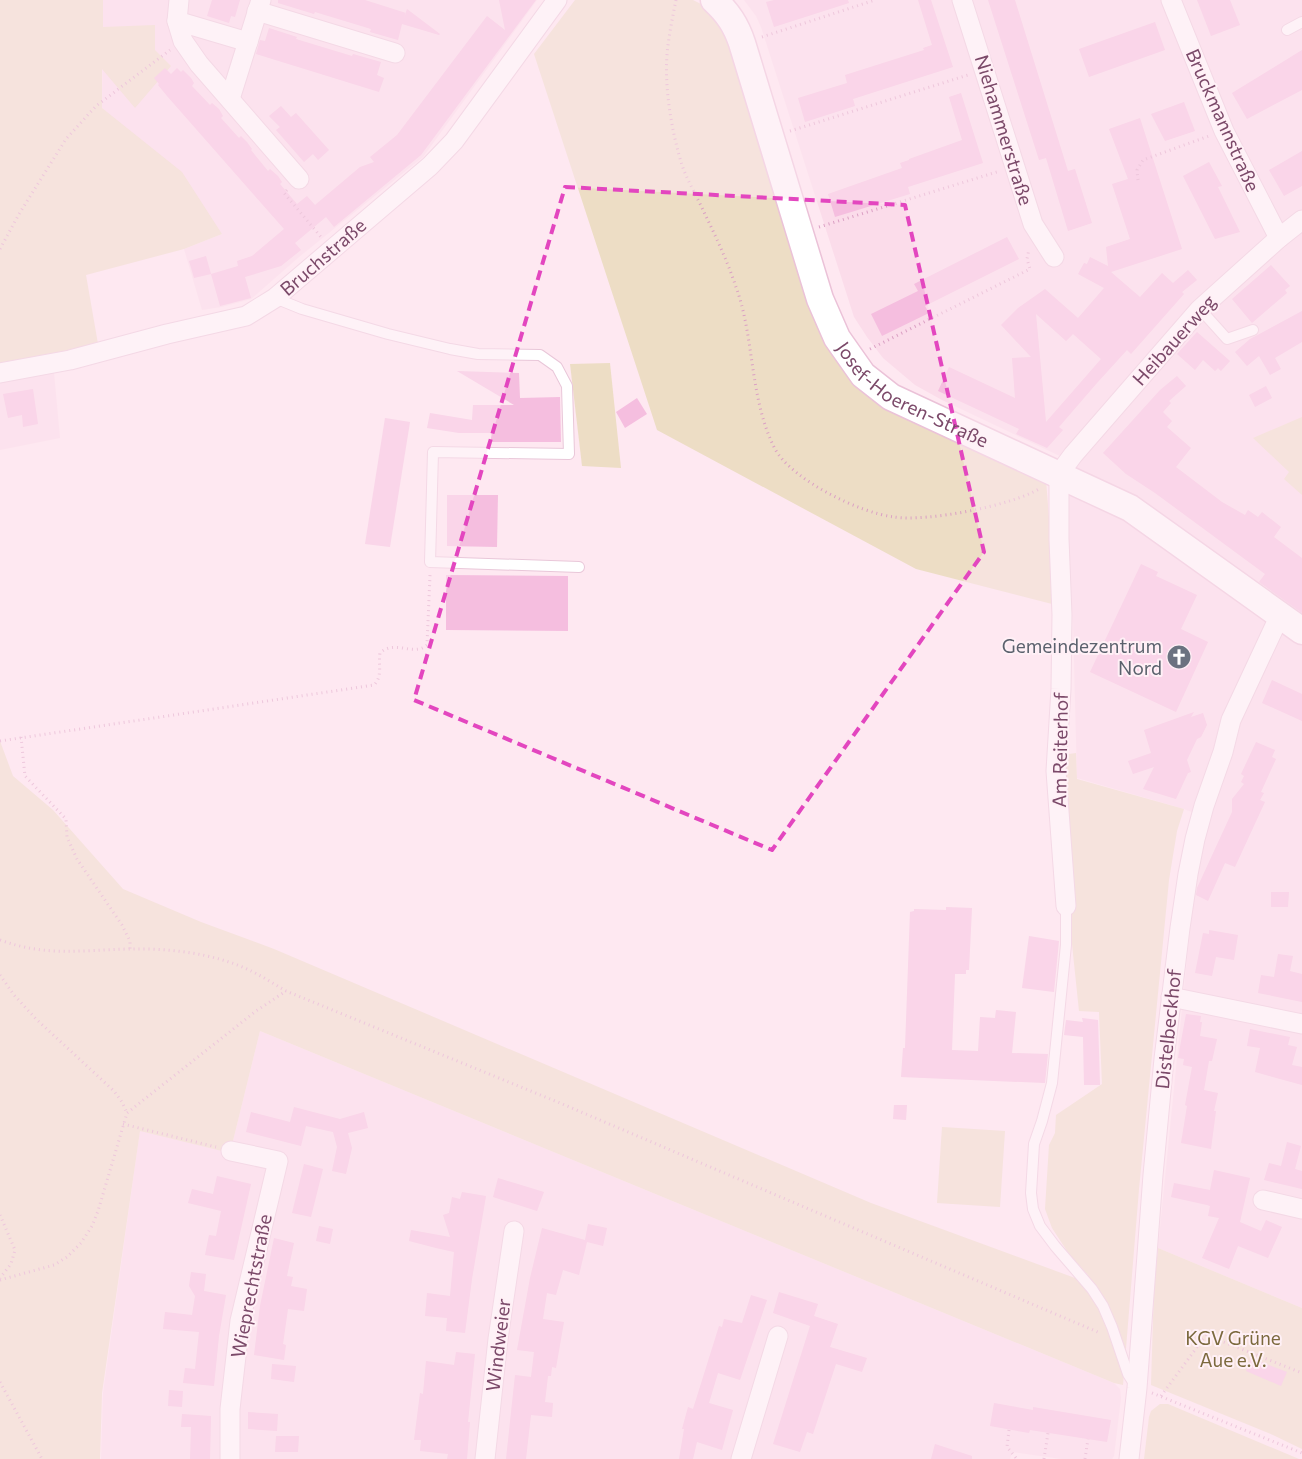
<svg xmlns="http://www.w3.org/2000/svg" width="1302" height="1459" font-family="Commissioner,sans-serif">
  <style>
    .residential { fill: #fbdcea }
    .green { fill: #edddc5 }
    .building { fill: #f5bedf; fill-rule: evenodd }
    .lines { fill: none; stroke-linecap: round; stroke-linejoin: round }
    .lane-casing { stroke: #e9c7d9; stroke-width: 12 }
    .street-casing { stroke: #e9c7d9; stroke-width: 21 }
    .secondary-casing { stroke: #ebc2d8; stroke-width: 29 }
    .path { stroke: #dba0c4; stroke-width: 3; stroke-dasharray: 1 4; stroke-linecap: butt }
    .lane { stroke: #fff; stroke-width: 10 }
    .street { stroke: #fff; stroke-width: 19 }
    .secondary { stroke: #fff; stroke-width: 26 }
    .marked { fill: none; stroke: #e346bf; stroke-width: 4; stroke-dasharray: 10 6; stroke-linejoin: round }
    .labels { text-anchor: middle; stroke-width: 4; stroke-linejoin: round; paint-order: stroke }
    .street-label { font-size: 19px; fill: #7b4969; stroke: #fff0f6 }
    .worship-label { font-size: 19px; fill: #5b616d; stroke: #fff0f6; text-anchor: end }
    .park-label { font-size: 19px; fill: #7b693d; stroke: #fff0f6 }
  </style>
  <rect width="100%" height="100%" fill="#fee8f1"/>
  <g class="residential">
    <path d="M103 0H537L423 157 299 257 251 299 221 307 202 310 184 249 222 234 102 108Z"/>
    <path d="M744 0H1302V1308L1158 1248 1195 879 1207 818 1184 809 1077 778 1073 622 1062 457 942 400 915 385 883 358 867 337 854 317 761 27 756 16Z"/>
    <path d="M54 373 60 438 0 450V382Z"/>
    <path d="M260 1031 1114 1383 1120 1389 1121 1398 1114 1456 1112 1459H1061L1012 1452 1010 1459H101L103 1393 140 1130 230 1153Z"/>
  </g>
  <g class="green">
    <path d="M0 0H103V27L155 25V50L171 66 135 108 102 69V108L182 172 222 234 184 249 86 275 98 344 0 366Z"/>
    <path d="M575 0H693L709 8 729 34 827 346 840 366 857 385 1046 480 1056 605 916 569 657 430 534 54Z"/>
    <path d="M610 363 621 468 582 466 570 364Z"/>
    <path d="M1302 417V495L1284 479 1289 472 1253 438Z"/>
    <path d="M0 741 13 776 53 810 123 889 201 922 274 949 871 1203 1094 1285 1087 1274 1069 1254 1052 1228 1045 1209 1049 1145 1055 1133 1056 1115 1102 1084 1099 1012 1079 1011 1072 944 1062 755 1076 753 1077 779 1184 809 1177 831 1169 880 1139 1189 1123 1385 1114 1383 260 1031 230 1153 140 1131 102 1393 100 1459H0Z"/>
    <path d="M942 1127 1005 1131 1000 1207 937 1203Z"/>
    <path d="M1158 1248 1302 1308V1449L1273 1435 1151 1385 1154 1287Z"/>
    <path d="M1160 1404H1168L1299 1459H1144L1149 1417 1151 1411Z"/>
  </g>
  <g class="building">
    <path d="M212 0H240L235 17 231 16 229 23 207 16Z"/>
    <path d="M278 0H365L406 13 404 18 407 9 440 34 439 35 402 24 398 40 370 32 371 29 315 12 314 14 278 3Z"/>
    <path d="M499 0H536L421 155 334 227 326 217 295 243 301 250 281 266 245 277 251 298 220 306 211 274 238 266 237 261 252 256 284 229 167 96 158 85 159 84 154 78 165 68 171 74 177 68 181 72 183 70 191 78 194 83 192 86 210 105 212 103 219 109 223 116 221 118 239 138 241 136 247 142 252 149 251 150 268 171 270 169 278 176 282 182 280 184 297 204 307 196 315 205 360 167 374 162 370 157 397 135 487 16 505 30Z"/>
    <path d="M774 0H848L849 3 774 27 766 2Z"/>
    <path d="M918 0H931L953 67 853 99 855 106 805 122 798 98 847 83 845 75 924 50 923 48 932 45Z"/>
    <path d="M988 0H1015L1068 171 1075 169 1092 223 1068 231 1046 158 1039 160Z"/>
    <path d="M1197 0H1230L1240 25 1211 36Z"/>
    <path d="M1155 22 1165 50 1089 77 1079 49Z"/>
    <path d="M269 28 297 37 296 39 352 56 353 54 381 62 377 75 384 78 379 92 256 54 260 40 265 41Z"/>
    <path d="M1302 50V90L1247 119 1232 93Z"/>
    <path d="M961 93 983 163 908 187 910 194 835 217 828 194 902 168 900 163 909 160V159L962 140 949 97Z"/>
    <path d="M1184 102 1195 131 1165 141 1151 114Z"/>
    <path d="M281 106 291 117 296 113 329 150 318 160 313 154 304 162 276 130 280 127 269 116Z"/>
    <path d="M1140 118 1182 249 1111 272 1140 297 1162 273 1173 283 1188 270 1197 280 1182 292 1184 294 1131 354 1127 350 1097 383 1059 427 1063 430 1047 448 1016 434 1019 429 938 391 949 367 1015 398 1012 358 1031 357 1001 325 1018 308 1045 289 1078 318 1104 288 1078 274 1084 263 1087 264 1090 257 1108 266 1106 247 1130 239 1112 184 1128 179 1109 129ZM1036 314 1066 341 1073 334 1101 359 1046 422Z"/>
    <path d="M1302 151V186L1284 196 1269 170Z"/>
    <path d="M1209 162 1222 186 1218 187 1240 232 1215 239 1183 176Z"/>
    <path d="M1007 237 1019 259 925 306 929 313 882 336 871 314 918 291 914 284Z"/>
    <path d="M206 256 211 274 194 278 189 261Z"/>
    <path d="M1271 265 1290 286 1285 290 1287 293 1252 323 1232 299Z"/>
    <path d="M1302 311V342L1275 358 1281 369 1270 375 1259 356 1247 366 1235 352 1250 339Z"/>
    <path d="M1197 332 1230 361 1221 371 1218 368 1215 371 1203 360 1195 370 1177 354Z"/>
    <path d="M457 371 519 373 520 398 560 397 561 442H491V433H459L427 428 430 413 472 420 473 405H514Z"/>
    <path d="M1177 376 1186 386 1169 401 1171 403 1163 412 1172 421 1167 427 1191 448 1176 467 1222 502 1245 515 1248 510 1258 517 1262 512 1281 527 1274 537 1302 558V613L1259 582 1265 574 1155 493 1126 474 1103 453 1160 390Z"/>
    <path d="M1266 386 1272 398 1255 407 1249 395Z"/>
    <path d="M33 389 38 424 23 427 22 415 8 418 3 394Z"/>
    <path d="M637 398 647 414 625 428 616 412Z"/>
    <path d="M385 418 410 422 390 547 365 544Z"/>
    <path d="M447 495H498L497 547 447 546Z"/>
    <path d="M1141 564 1158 572 1156 576 1197 595 1181 629 1208 642 1176 712 1090 672Z"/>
    <path d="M446 575 568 576V631L446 630Z"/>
    <path d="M1272 680 1302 694V721L1262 703Z"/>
    <path d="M1194 712 1191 717 1203 713 1207 725 1201 737 1197 739 1187 760 1191 772 1188 773 1176 799 1143 789 1154 767 1133 774 1128 761 1151 753 1144 730Z"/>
    <path d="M1256 742 1275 750 1272 757 1276 759 1261 792 1264 793 1260 800 1265 802 1235 867 1225 863 1208 901 1196 895 1197 888 1232 812V799L1244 784 1241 782 1244 776 1241 774Z"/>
    <path d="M1271 892H1289L1288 907H1271Z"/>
    <path d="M946 907 972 908 969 970H966V974H955L952 1050 978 1051 980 1017 995 1018 996 1010 1016 1012 1012 1053 1048 1054 1045 1083 901 1077 903 1048H905L910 912 914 911V909L946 910Z"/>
    <path d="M1209 930 1238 935 1234 960 1216 957 1212 976 1195 973 1203 933 1209 934Z"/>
    <path d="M1029 936 1059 941 1054 992 1022 988Z"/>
    <path d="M1278 954 1293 956 1290 971 1302 974V1002L1258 993 1261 975 1274 977Z"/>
    <path d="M1186 1014 1201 1016 1200 1022H1202L1200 1036 1217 1039 1212 1061H1209L1204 1090 1218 1093 1214 1111H1216L1211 1149 1181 1143 1187 1106 1185 1105 1192 1067 1183 1065 1184 1059 1178 1058Z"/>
    <path d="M1082 1018 1098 1020 1100 1085H1084L1083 1037 1064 1035 1066 1020 1083 1022Z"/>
    <path d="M1250 1029 1290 1037 1288 1045 1297 1047 1292 1065 1302 1067V1085L1255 1072 1260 1048 1247 1046Z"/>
    <path d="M894 1105H907L906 1120 893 1119Z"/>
    <path d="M294 1107 340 1119 364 1112 368 1128 348 1133 352 1148 346 1174 332 1171 337 1147 333 1132 306 1126 301 1146 246 1132 251 1112 290 1122Z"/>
    <path d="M1287 1142 1301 1146 1295 1169 1302 1171V1189L1264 1180 1269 1163 1281 1166Z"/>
    <path d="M304 1164 323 1169 311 1217 292 1213Z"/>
    <path d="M1214 1170 1250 1178 1240 1222 1261 1231 1266 1220 1282 1227 1268 1258 1238 1246 1229 1269 1202 1258 1219 1218 1208 1216 1210 1206 1207 1205 1171 1197 1174 1183 1210 1190Z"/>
    <path d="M217 1176 251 1184 234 1260 205 1255 209 1235 216 1236 221 1211 188 1203 192 1189 213 1194Z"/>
    <path d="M498 1178 544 1192 537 1211 493 1197Z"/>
    <path d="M462 1192 486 1196 472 1279 465 1333 446 1331 447 1318 425 1316 427 1293 450 1296 454 1252 436 1248 409 1241 411 1230 450 1237 443 1215 449 1213 452 1197 460 1199Z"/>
    <path d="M588 1224 607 1228 603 1246 587 1242 579 1275 563 1270 556 1295 547 1293 543 1319 564 1322 556 1368 552 1367 551 1376H548L545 1402 553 1403 552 1417 531 1415 526 1459H506L515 1375 531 1377 534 1352 517 1350 530 1278 542 1228 585 1240Z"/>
    <path d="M319 1226 333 1229 330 1244 316 1241Z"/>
    <path d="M274 1238 294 1243 287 1276 293 1277 291 1286 307 1289 304 1311 288 1309 283 1344 286 1345 284 1360 254 1355 260 1306Z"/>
    <path d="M191 1272 206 1274 204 1291 226 1295 219 1336 214 1386 183 1383 185 1368 195 1369 199 1332 163 1329 165 1312 192 1315 195 1296 189 1286Z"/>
    <path d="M779 1292 818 1304 814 1316 838 1324 830 1347 867 1358 862 1372 836 1364 813 1434 807 1432 800 1452 773 1444 810 1326 773 1313Z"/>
    <path d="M751 1295 767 1300 740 1380 718 1373 709 1403 733 1410 722 1450 697 1442 693 1459H679L684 1429H682L688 1407 693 1409 719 1326 722 1327 724 1319 742 1323Z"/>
    <path d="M456 1352 475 1354 468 1422H470L467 1459H447L448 1454 420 1451 421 1440H414L420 1393 423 1394 426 1361 454 1365Z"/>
    <path d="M1251 1358 1287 1372 1281 1386 1246 1371Z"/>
    <path d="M272 1364 296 1366 294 1382 271 1379Z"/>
    <path d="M169 1390 183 1391 182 1407 168 1406Z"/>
    <path d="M994 1403 1033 1410V1407L1111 1420 1107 1442 1030 1430 1029 1433 990 1426Z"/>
    <path d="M248 1412 278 1414 277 1431 248 1429Z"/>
    <path d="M182 1414 211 1416 210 1459H190L191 1427H181Z"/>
    <path d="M276 1436H299L298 1452H275Z"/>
    <path d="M935 1444 972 1456V1459H931Z"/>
  </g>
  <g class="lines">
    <defs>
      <g id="lane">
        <path d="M1287 30 1302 22"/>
        <path d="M275 298 302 309 388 334 450 349 478 354 540 355 557 367 567 386 569 454 433 452 430 562 579 567"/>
        <path d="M1200 309 1227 339 1253 330"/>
        <path d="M1066 906V945L1052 1083 1042 1121 1034 1144 1031 1193 1033 1209 1040 1226 1055 1246 1092 1289 1103 1306 1112 1327 1128 1374 1135 1385"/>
      </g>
      <g id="street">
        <path d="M179 0 177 21 183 41 199 64 299 179"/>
        <path d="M962 0 1033 224 1054 257"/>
        <path d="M1171 0 1224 131 1279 238"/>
        <path d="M257 11 395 53"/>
        <path d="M177 21 248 42"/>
        <path d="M230 99 261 0"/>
        <path d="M0 373 70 360 167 334 246 316 275 298 430 166 454 141 557 0"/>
        <path d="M1066 906 1056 771 1061 689 1062 615 1059 539V474L1073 455 1200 309 1279 238 1302 220"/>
        <path d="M1171 997 1302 1024"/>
        <path d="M1263 1200 1302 1209"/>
        <path d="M230 1459V1409L240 1321 278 1161 231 1151"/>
        <path d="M485 1459 498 1339 514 1231"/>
        <path d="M741 1459 778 1336"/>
        <path d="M1129 1459 1137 1388 1153 1175 1164 1059 1180 928 1188 874 1195 839 1204 806 1223 752 1231 720 1280 615"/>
      </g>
      <g id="secondary">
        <path id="s1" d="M714 0C728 13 736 25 742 43L820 299 837 338 863 375 891 397 1130 508 1302 631"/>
      </g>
    </defs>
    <use href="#lane" class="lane-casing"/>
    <use href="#street" class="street-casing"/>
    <use href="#secondary" class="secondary-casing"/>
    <g class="path">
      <path d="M676 0C673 15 670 30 668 45 663 81 671 130 682 165 687 180 696 195 703 210 715 235 727 260 736 287 755 339 749 398 775 449 792 480 860 513 894 517 927 522 1010 506 1039 489"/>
      <path d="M762 37 875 0"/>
      <path d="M790 131 968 75"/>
      <path d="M1138 180 1137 170 1143 160 1209 136"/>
      <path d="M287 190 284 193 321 237"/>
      <path d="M819 227 1000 171"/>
      <path d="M0 249 19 214 66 139 96 106 170 50"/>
      <path d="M870 349 1030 269 1027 259 1029 249"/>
      <path d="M21 737 25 776 66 819 67 837 77 859 122 925 130 941V949"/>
      <path d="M0 741 374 685C383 676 378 664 380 653 395 639 413 657 427 645L430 575"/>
      <path d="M0 940C47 957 81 950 129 949 168 948 213 953 249 970 262 976 274 984 286 991L560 1103 1100 1333"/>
      <path d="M0 975 14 995 36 1019 114 1091 122 1102 127 1113"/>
      <path d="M123 1124 216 1147"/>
      <path d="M0 1215 15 1250 11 1264 0 1278"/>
      <path d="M0 1280 54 1265 67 1257 81 1243 92 1226 98 1211 127 1113 256 1011 286 991"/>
      <path d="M0 1382 42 1459"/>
      <path d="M1152 1393 1302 1453"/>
      <path d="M1161 1396 1206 1335 1302 1373"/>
      <path d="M1009 1430 1007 1447 1017 1459"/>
      <path d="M1044 1459 1048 1433"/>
      <path d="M1085 1459 1088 1439"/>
    </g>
    <use href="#lane" class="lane"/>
    <use href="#street" class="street"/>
    <use href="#secondary" class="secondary"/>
  </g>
  <path d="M0 0H1302V1459H0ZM565 187 905 205 984 552 772 850 414 700Z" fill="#fee8f1" fill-opacity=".55" fill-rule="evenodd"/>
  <path class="marked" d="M565 187 905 205 984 552 772 850 414 700Z"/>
  <defs>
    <symbol id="church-disc" viewBox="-11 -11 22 22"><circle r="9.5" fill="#6b7280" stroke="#fff0f6"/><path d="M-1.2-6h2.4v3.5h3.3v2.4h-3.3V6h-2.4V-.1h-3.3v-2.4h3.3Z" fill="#fff"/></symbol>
  </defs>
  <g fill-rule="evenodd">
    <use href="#church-disc" x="1165" y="643" width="28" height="28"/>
  </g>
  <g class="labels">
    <g class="street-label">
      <text transform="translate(1223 120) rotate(66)" y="7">Bruckmannstraße</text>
      <text transform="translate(1004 130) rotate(73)" y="7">Niehammerstraße</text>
      <text transform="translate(323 257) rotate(-41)" y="7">Bruchstraße</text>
      <text transform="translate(1174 340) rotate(-48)" y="7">Heibauerweg</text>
      <text dy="7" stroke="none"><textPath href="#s1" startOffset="459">Josef-Hoeren-Straße</textPath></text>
      <text transform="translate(1060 750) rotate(-89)" y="7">Am Reiterhof</text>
      <text transform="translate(1168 1029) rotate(-84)" y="7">Distelbeckhof</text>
      <text transform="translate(251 1286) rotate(-79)" y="7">Wieprechtstraße</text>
      <text transform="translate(498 1345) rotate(-83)" y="7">Windweier</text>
    </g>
    <g class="worship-label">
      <text x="1162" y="653">Gemeindezentrum<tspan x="1162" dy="22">Nord</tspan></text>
    </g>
    <g class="park-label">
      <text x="1233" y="1345">KGV Grüne<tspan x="1233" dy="22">Aue e.V.</tspan></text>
    </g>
  </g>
</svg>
